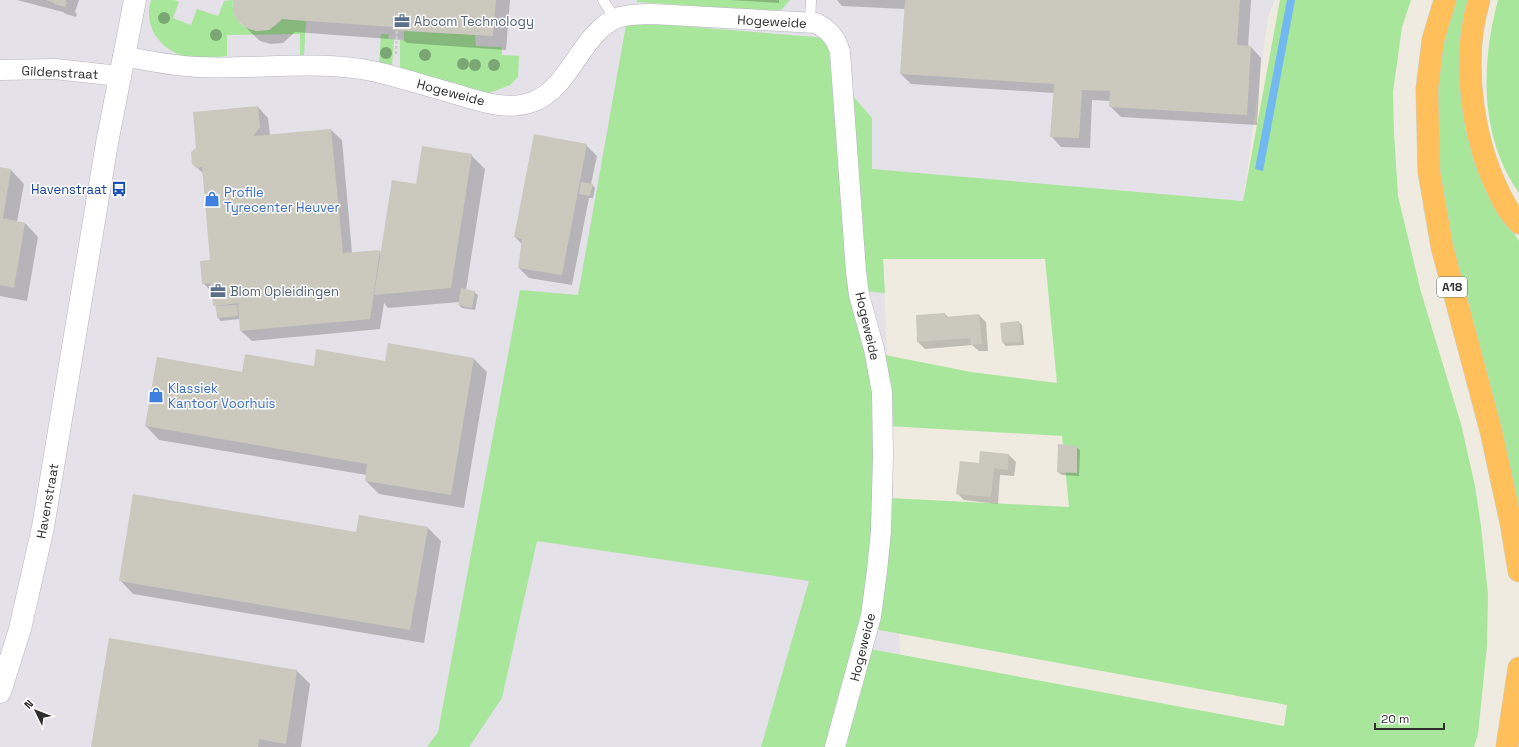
<svg xmlns="http://www.w3.org/2000/svg" width="1519" height="747" font-family="'Space Grotesk',sans-serif">
  <style>
    .industrial { fill: #e4e1e8 }
    .green { fill: #a8e69c }
    .water { fill: #72b9f2 }
    .shadow { fill: #0003 }
    .building { fill: #cbc9be }
    .lines { fill: none; stroke-linecap: round; stroke-linejoin: round }
    .lane-casing { stroke: #b4b4c1; stroke-width: 11 }
    .street-casing { stroke: #b4b4c1; stroke-width: 21 }
    .secondary-casing { stroke: #b4b4c1; stroke-width: 23 }
    .highway-casing { stroke: #cdcdcd; stroke-width: 23 }
    .path { stroke: #cdcdcd; stroke-width: 2.5; stroke-dasharray: 3 2; stroke-linecap: butt }
    .lane { stroke: #fff; stroke-width: 10 }
    .street { stroke: #fff; stroke-width: 20 }
    .secondary { stroke: #fff; stroke-width: 22 }
    .highway { stroke: #ffc05b; stroke-width: 22 }
    .tree { fill: #7aa773 }
    .labels { text-anchor: middle; stroke-width: 3; stroke-linejoin: round; paint-order: stroke }
    .shield { fill: #fff; stroke: #6d6d6d; stroke-width: 1 }
    .shield-label { font-size: 12px; font-weight: bold; fill: #2e2e2e }
    .service-label { font-size: 13px; fill: #4e5e75; stroke: #fff; text-anchor: start }
    .street-label { font-size: 13px; fill: #2e2e2e; stroke: #fff }
    .transit-label { font-size: 13px; fill: #164399; stroke: #fff; text-anchor: end }
    .shop-label { font-size: 13px; fill: #366cbe; stroke: #fff; text-anchor: start }
  </style>
  <rect width="100%" height="100%" fill="#efebe0"/>
  <path class="industrial" d="M0 0H1275L1268 17 1243 201 879 170 900 655 875 747H0Z"/>
  <g class="green">
    <path d="M151 0H174L179 2 173 18 191 25 197 9 218 16 224 1 233 0C229 29 264 42 282 19L306 21 304 55H300V34L227 35V56C216 57 204 59 193 58 170 55 148 37 149 12 149 8 150 4 151 0Z"/>
    <path d="M637 0H790L781 10 773 11 637 2Z"/>
    <path d="M1280 0H1411L1402 27 1393 92 1394 133 1398 196 1421 292 1461 424 1475 486 1481 526 1488 594 1487 646 1478 734 1474 747H845L855 714 870 649 1284 726 1287 705 874 629 889 498 1069 507 1062 436 888 426 885 355 971 372 1057 383 1045 259H883L885 293 864 291 851 94 872 118V169L1243 201Z"/>
    <path d="M1452 0H1471L1462 66 1465 128 1483 185 1519 241V514L1515 488 1492 398 1454 260 1436 158V114L1439 71 1444 31Z"/>
    <path d="M1498 0H1519V193C1479 137 1481 63 1498 0Z"/>
    <path d="M643 23 828 38 837 143 876 397 870 589 828 747H761L809 581 537 541 502 698 469 747H427L438 732 520 290 578 295 626 25Z"/>
    <path d="M404 31 475 35 476 46 502 47V55L519 56 518 77 510 85 489 93 400 69V40H404Z"/>
    <path d="M381 34H389L388 39H394L392 67 379 63Z"/>
  </g>
  <path class="water" d="M1287 0H1295L1263 171 1255 169Z"/>
  <g class="shadow">
    <path d="M17 0H79L75 12 77 14 76 17 66 14 63 12Z"/>
    <path d="M234 0H510L506 50 407 43 403 40 295 32 283 43 271 44 260 41 240 22Z"/>
    <path d="M729 0H779V3Z"/>
    <path d="M837 0H1251L1248 47H1251L1261 58 1257 125 1121 117 1110 106V101L1092 100 1090 148 1061 147 1051 136 1054 93 911 84 901 74 905 9 842 6Z"/>
    <path d="M258 107 268 118 270 135 331 130 342 140 352 253 380 251 381 253 417 185 471 155 485 169 466 290 474 292 478 295 475 310 462 308 459 305 460 302 388 308 384 303 380 329 252 341 241 331 240 319 221 321 218 318 213 293 203 283 211 261 204 174 193 164Z"/>
    <path d="M586 145 597 156 591 184 595 188 593 198H589L572 285 529 278 519 268 522 244 515 237Z"/>
    <path d="M0 168 11 170 24 184 17 222 25 223 38 237 27 301 0 296Z"/>
    <path d="M945 314 949 318 979 315 986 322 988 351H979L972 345 925 349 918 342Z"/>
    <path d="M1019 322 1022 325 1024 345 1006 346 1003 343Z"/>
    <path d="M474 359 487 372 464 508 379 494 366 481 367 475 159 440 146 426 243 373 386 362Z"/>
    <path d="M1076 447 1080 450 1079 476 1062 475 1058 472Z"/>
    <path d="M1009 455 1016 462 1014 476 1000 475 998 504 964 500 957 493 980 464Z"/>
    <path d="M428 528 441 541 424 643 133 594 120 580 357 533Z"/>
    <path d="M110 639 297 671 310 684 301 747H92Z"/>
  </g>
  <g class="building">
    <path d="M46 0H66L65 2H67L65 7 54 4V3Z"/>
    <path d="M233 0H496L493 36 392 30 393 27 282 19 269 30 257 31 246 28 237 20 233 12Z"/>
    <path d="M905 0H1240L1237 45 1251 46 1247 115 1109 107 1110 91 1082 90 1079 138 1050 137 1054 84 900 74Z"/>
    <path d="M258 106 260 127 253 136 331 129 343 253 380 250 370 319 240 331 238 303 213 306 211 283 202 284 200 261 210 260 202 167 196 168 192 164 191 152 196 148 193 112Z"/>
    <path d="M534 134 587 144 562 275 518 268 522 239 514 237Z"/>
    <path d="M422 146 472 154 451 288 374 295 392 180 416 184Z"/>
    <path d="M0 167 11 169 3 218 25 223 14 288 0 285Z"/>
    <path d="M581 182 593 184 590 196 579 194Z"/>
    <path d="M461 288 475 291 472 308 458 305Z"/>
    <path d="M237 305 238 316 217 318 216 306Z"/>
    <path d="M945 313V317L979 314 982 344 971 345 970 338 917 342 916 315Z"/>
    <path d="M1019 321 1021 342 1002 343 1000 323Z"/>
    <path d="M388 343 474 358 451 495 365 481 367 464 145 426 157 357 242 372 245 354 314 366 316 349 385 361Z"/>
    <path d="M1058 444 1077 446V473L1057 472Z"/>
    <path d="M980 451 1009 454 1008 470 994 468 991 497 956 494 960 461 979 463Z"/>
    <path d="M133 494 356 532 359 515 428 527 410 630 119 581Z"/>
    <path d="M109 638 297 670 286 744 259 739 258 747H91Z"/>
  </g>
  <g class="lines">
    <defs>
      <g id="lane">
        <path d="M603 0 615 19"/>
        <path d="M810 23 811 0"/>
      </g>
      <g id="street">
        <path d="M123 56C148 61 173 66 198 67 261 70 324 58 385 74 408 80 430 87 452 93 477 100 506 112 532 102 572 88 581 30 620 17 631 14 642 14 653 14L816 23C829 30 836 38 840 52L856 271 859 295 874 349 882 392 883 456 881 531 877 571 871 616 835 747"/>
        <path d="M0 70 55 69 119 76"/>
      </g>
      <path id="secondary" d="M0 692 20 629 43 527 107 143 135 0"/>
      <g id="highway">
        <path d="M1445 0 1433 40 1427 89 1429 172 1442 247 1491 431 1511 523 1519 571"/>
        <path d="M1479 0C1460 64 1473 148 1506 206 1509 212 1515 218 1519 223"/>
        <path d="M1507 747 1519 668"/>
      </g>
    </defs>
    <use href="#lane" class="lane-casing"/>
    <use href="#street" class="street-casing"/>
    <use href="#secondary" class="secondary-casing"/>
    <use href="#highway" class="highway-casing"/>
    <path class="path" d="M396 54 397 30"/>
    <use href="#lane" class="lane"/>
    <use href="#street" class="street"/>
    <use href="#secondary" class="secondary"/>
    <use href="#highway" class="highway"/>
  </g>
  <g class="tree">
    <circle cx="164" cy="18" r="6"/>
    <circle cx="216" cy="35" r="6"/>
    <circle cx="386" cy="53" r="6"/>
    <circle cx="425" cy="55" r="6"/>
    <circle cx="463" cy="64" r="6"/>
    <circle cx="475" cy="65" r="6"/>
    <circle cx="494" cy="65" r="6"/>
  </g>
  <defs>
    <symbol id="office-bare" viewBox="-9 -9 18 18"><path d="M-6-3h4V-5.5h4V-3h4V5H-6ZM-1-4.5V-3h2v-1.5ZM-6 0V1H6V0Z" fill="#5c6f8a" stroke="#fff" stroke-width="2.5" paint-order="stroke"/></symbol>
    <symbol id="bus-bare" viewBox="-9 -9 18 18"><path d="M-5-6H5V4H4V6H2V4H-2V6H-4V4H-5ZM-3.5-4V0h7V-4ZM-3.5 1.2v1.5H-2V1.2ZM2 1.2v1.5H3.5V1.2Z" fill="#1a4fb4" stroke="#fff" stroke-width="2.5" paint-order="stroke"/></symbol>
    <symbol id="shop-bare" viewBox="-9 -9 18 18"><path d="M-5-2.5h2.3a2.7 3.5 0 0 1 5.4 0H5L5.5 6h-11ZM-1.5-2.5h3a1.5 2.3 0 0 0-3 0Z" fill="#3f7fe0" stroke="#fff" stroke-width="2.5" paint-order="stroke"/></symbol>
  </defs>
  <g fill-rule="evenodd">
    <use href="#office-bare" x="391" y="10" width="22" height="22"/>
    <use href="#bus-bare" x="108" y="178" width="22" height="22"/>
    <use href="#shop-bare" x="201" y="188" width="22" height="22"/>
    <use href="#office-bare" x="207" y="280" width="22" height="22"/>
    <use href="#shop-bare" x="145" y="384" width="22" height="22"/>
  </g>
  <g class="labels">
    <rect class="shield" x="1437" y="277" width="30" height="20" rx="3"/>
    <g class="shield-label">
      <text x="1452" y="291">A18</text>
    </g>
    <g class="service-label">
      <text x="414" y="26">Abcom Technology</text>
      <text x="230" y="296">Blom Opleidingen</text>
    </g>
    <g class="street-label">
      <text transform="translate(772 21) rotate(3)" y="5">Hogeweide</text>
      <text transform="translate(60 72) rotate(3)" y="5">Gildenstraat</text>
      <text transform="translate(451 92) rotate(15)" y="5">Hogeweide</text>
      <text transform="translate(868 326) rotate(77)" y="5">Hogeweide</text>
      <text transform="translate(47 501) rotate(-80)" y="5">Havenstraat</text>
      <text transform="translate(862 647) rotate(-76)" y="5">Hogeweide</text>
    </g>
    <g class="transit-label">
      <text x="107" y="194">Havenstraat</text>
    </g>
    <g class="shop-label">
      <text x="224" y="197">Profile<tspan x="224" dy="15">Tyrecenter Heuver</tspan></text>
      <text x="168" y="393">Klassiek<tspan x="168" dy="15">Kantoor Voorhuis</tspan></text>
    </g>
  </g>
  <g transform="translate(36 711) rotate(313)" stroke="#ffffff" stroke-width="3" paint-order="stroke">
  <path d="M0-3L7 15L0 10L-7 15Z" fill="#2e2e2e"/>
  <text y="-6" font-size="11" font-weight="bold" text-anchor="middle" fill="#2e2e2e">N</text>
  </g>
  <path d="M1375 723v6h69v-6" fill="none" stroke="#2e2e2e" stroke-width="2"/>
  <text x="1381" y="723" font-size="12" fill="#2e2e2e" stroke="#ffffff" stroke-width="3" paint-order="stroke">20 m</text>
</svg>
